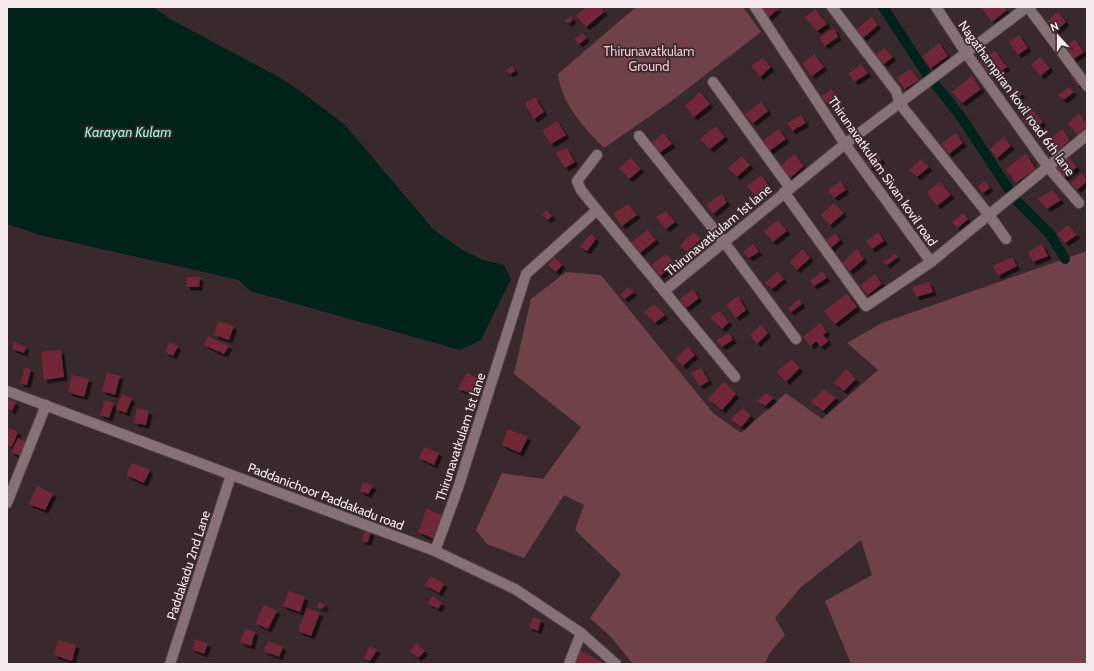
<svg xmlns="http://www.w3.org/2000/svg" width="1094" height="671" font-family="Cabin,sans-serif">
  <style>
    .green { fill: #704149 }
    .water { fill: #01221a }
    .lines { fill: none; stroke-linecap: round; stroke-linejoin: round }
    .canal { stroke: #01221a; stroke-width: 10 }
    .building { fill: #722839; filter: url(#shadow) }
    .minor-casing { stroke: #534648; stroke-width: 12 }
    .minor { stroke: #867275; stroke-width: 10 }
    .labels { text-anchor: middle; stroke-width: 3.5; stroke-linejoin: round; paint-order: stroke }
    .park-label { font-size: 13px; fill: #f3c5cb; stroke: #3a292c }
    .street-label { font-size: 13px; fill: #f6ebec; stroke: #3a292c }
    .water-label { font-size: 14px; font-style: italic; fill: #92fbdd; stroke: #3a292c }
  </style>
  <defs>
    <filter id="shadow"><feDropShadow dx="3.5" dy="3.5" stdDeviation="0" flood-color="#0009"/></filter>
  </defs>
  <rect width="100%" height="100%" fill="#3a292c"/>
  <g class="green">
    <path d="M636 7H743L761 32 670 102 604 148C584 127 562 105 558 74Z"/>
    <path d="M1087 251V664H851L825 601 872 575 861 540 801 587 775 618 785 635 769 654 765 664H633L611 637 590 618 621 574 575 530 584 505 564 495 524 558 487 544 476 530 502 473 543 479 581 427 514 374 531 299 566 272 601 275 713 413 741 433 786 393 822 419 878 370 847 343 882 323Z"/>
  </g>
  <path class="water" d="M7 7H153L170 19 282 79 307 96 345 125 433 229 461 249 483 260 504 265 511 279 481 340 460 350 250 291 239 280 40 235 7 224Z"/>
  <g class="lines">
    <g class="canal">
      <path d="M883 7 924 70 961 117 1010 191"/>
      <path d="M1015 199 1050 234 1065 259"/>
    </g>
  </g>
  <g class="building">
    <path d="M586 7H600L604 12 586 27 576 16Z"/>
    <path d="M759 7H776L778 9 768 18Z"/>
    <path d="M981 7H1004L1007 10 992 22Z"/>
    <path d="M815 9 827 24 817 31 805 17Z"/>
    <path d="M1058 12 1066 22 1056 31 1047 21Z"/>
    <path d="M570 16 573 20 568 23 565 21Z"/>
    <path d="M871 17 878 25 863 38 856 30Z"/>
    <path d="M834 28 838 37 825 46 819 38Z"/>
    <path d="M582 33 587 38 579 44 574 39Z"/>
    <path d="M1019 35 1028 48 1018 55 1009 42Z"/>
    <path d="M1075 40 1084 52 1072 60 1063 48Z"/>
    <path d="M939 43 948 56 931 68 922 57Z"/>
    <path d="M884 48 893 57 884 64 876 55Z"/>
    <path d="M995 51 1007 67 992 77 980 61Z"/>
    <path d="M814 54 824 67 812 76 802 64Z"/>
    <path d="M1040 57 1050 68 1041 76 1031 65Z"/>
    <path d="M763 58 771 67 760 77 751 66Z"/>
    <path d="M861 64 868 73 855 82 848 74Z"/>
    <path d="M512 66 515 71 510 74 506 70Z"/>
    <path d="M910 69 919 80 905 89 897 78Z"/>
    <path d="M1074 71 1082 83 1078 86 1070 75Z"/>
    <path d="M972 76 981 89 962 103 952 92Z"/>
    <path d="M1069 87 1074 92 1064 100 1058 95Z"/>
    <path d="M1016 88 1022 94 1013 102 1009 95Z"/>
    <path d="M831 89 837 97 828 104 821 97Z"/>
    <path d="M700 92 710 104 694 117 685 106Z"/>
    <path d="M535 97 544 112 534 119 525 104Z"/>
    <path d="M761 102 768 111 753 123 745 114Z"/>
    <path d="M1032 110 1043 122 1032 131 1022 119Z"/>
    <path d="M1079 114 1087 124V128L1078 136 1068 123Z"/>
    <path d="M801 115 806 123 792 131 787 123Z"/>
    <path d="M557 121 566 135 551 144 542 131Z"/>
    <path d="M716 126 725 137 710 149 700 139Z"/>
    <path d="M779 129 786 139 768 152 761 142Z"/>
    <path d="M1062 129 1070 140 1057 151 1048 141Z"/>
    <path d="M664 133 672 144 659 153 651 143Z"/>
    <path d="M956 133 963 143 949 154 941 144Z"/>
    <path d="M1004 137 1011 146 997 158 990 149Z"/>
    <path d="M567 148 575 162 565 168 556 153Z"/>
    <path d="M794 154 804 166 790 178 780 167Z"/>
    <path d="M877 154 882 160 871 168 866 163Z"/>
    <path d="M1026 154 1036 169 1016 183 1006 169Z"/>
    <path d="M742 156 750 165 737 177 728 168Z"/>
    <path d="M631 158 641 169 629 179 619 168Z"/>
    <path d="M1069 158 1077 167 1062 179 1054 169Z"/>
    <path d="M921 159 929 167 917 177 909 170Z"/>
    <path d="M1082 173 1087 181 1077 190 1071 183Z"/>
    <path d="M761 175 770 187 756 197 747 186Z"/>
    <path d="M841 181 846 190 834 198 828 190Z"/>
    <path d="M985 181 990 188 983 193 978 187Z"/>
    <path d="M940 182 951 195 937 206 927 192Z"/>
    <path d="M1052 190 1061 200 1047 209 1038 199Z"/>
    <path d="M722 194 727 202 713 214 706 205Z"/>
    <path d="M834 203 844 213 830 225 821 215Z"/>
    <path d="M628 204 637 215 622 226 613 214Z"/>
    <path d="M546 210 552 216 548 220 542 215Z"/>
    <path d="M666 211 675 222 666 229 656 217Z"/>
    <path d="M963 213 968 219 958 228 952 222Z"/>
    <path d="M778 220 787 231 773 242 764 231Z"/>
    <path d="M1068 225 1077 235 1065 243 1057 234Z"/>
    <path d="M648 230 656 240 640 253 630 243Z"/>
    <path d="M693 232 701 239 687 252 680 246Z"/>
    <path d="M878 232 884 241 872 249 866 242Z"/>
    <path d="M835 233 840 240 830 249 825 242Z"/>
    <path d="M591 234 596 239 587 251 580 247Z"/>
    <path d="M753 244 759 252 749 258 743 252Z"/>
    <path d="M1042 244 1048 256 1033 262 1028 252Z"/>
    <path d="M803 249 810 258 797 270 790 262Z"/>
    <path d="M857 249 864 259 850 271 842 263Z"/>
    <path d="M666 254 675 264 660 276 652 265Z"/>
    <path d="M895 254 898 256 887 265 883 262Z"/>
    <path d="M554 257 562 265 556 272 548 265Z"/>
    <path d="M1012 257 1017 266 998 276 993 266Z"/>
    <path d="M777 272 784 279 772 289 765 283Z"/>
    <path d="M822 272 827 278 814 286 810 281Z"/>
    <path d="M875 274 882 284 868 295 860 286Z"/>
    <path d="M187 277H200L199 287H186Z"/>
    <path d="M929 282 933 292 916 297 912 287Z"/>
    <path d="M628 287 634 292 625 299 620 295Z"/>
    <path d="M693 289 699 298 686 308 680 299Z"/>
    <path d="M847 294 857 307 835 324 824 311Z"/>
    <path d="M738 296 746 310 736 318 726 305Z"/>
    <path d="M799 299 802 304 791 312 788 309Z"/>
    <path d="M654 304 665 315 655 323 644 312Z"/>
    <path d="M719 311 729 322 722 329 710 318Z"/>
    <path d="M218 321 234 326 229 340 214 335Z"/>
    <path d="M820 323 827 332 823 335 828 341 821 347 816 341 811 346 803 337Z"/>
    <path d="M761 325 768 333 757 344 750 335Z"/>
    <path d="M729 333 733 340 722 347 716 340Z"/>
    <path d="M208 336 229 346 224 354 204 345Z"/>
    <path d="M14 342 26 347 24 353 12 349Z"/>
    <path d="M170 342 178 346 173 356 165 352Z"/>
    <path d="M688 347 695 355 683 366 676 359Z"/>
    <path d="M61 350 64 377 44 380 41 352Z"/>
    <path d="M792 359 800 368 786 382 777 372Z"/>
    <path d="M25 368 31 369 27 385 20 383Z"/>
    <path d="M701 368 709 381 700 386 691 373Z"/>
    <path d="M846 369 856 379 844 391 834 383Z"/>
    <path d="M107 373 120 376 115 395 102 391Z"/>
    <path d="M467 373 479 379 471 393 458 389Z"/>
    <path d="M72 375 89 379 84 397 68 392Z"/>
    <path d="M724 382 736 394 722 410 708 399Z"/>
    <path d="M824 389 836 398 823 411 811 402Z"/>
    <path d="M766 393 774 398 765 406 757 401Z"/>
    <path d="M122 394 132 398 126 413 116 409Z"/>
    <path d="M7 399 16 402 12 411 7 408Z"/>
    <path d="M105 400 114 403 109 418 100 415Z"/>
    <path d="M137 408 149 411 146 425 134 423Z"/>
    <path d="M743 408 751 416 741 427 731 419Z"/>
    <path d="M9 428 18 432 12 447 7 445Z"/>
    <path d="M508 429 528 437 520 453 502 445Z"/>
    <path d="M18 438 28 443 20 456 11 452Z"/>
    <path d="M424 447 439 453 434 465 419 458Z"/>
    <path d="M132 463 150 470 144 483 126 475Z"/>
    <path d="M363 482 373 486 368 494 360 491Z"/>
    <path d="M37 486 53 494 45 510 29 504Z"/>
    <path d="M427 509 443 516 434 539 418 532Z"/>
    <path d="M365 530 371 532 368 542 362 541Z"/>
    <path d="M431 576 444 584 439 593 425 585Z"/>
    <path d="M289 591 305 597 300 612 283 606Z"/>
    <path d="M432 596 442 603 438 609 428 603Z"/>
    <path d="M319 602 325 605 323 609 317 607Z"/>
    <path d="M264 605 277 611 268 629 255 623Z"/>
    <path d="M307 608 320 613 311 636 298 631Z"/>
    <path d="M533 617 541 620 538 631 529 627Z"/>
    <path d="M245 629 255 632 251 646 240 642Z"/>
    <path d="M195 639 208 644 204 654 192 649Z"/>
    <path d="M58 640 76 645 72 661 54 655Z"/>
    <path d="M268 641 283 647 279 657 264 651Z"/>
    <path d="M416 643 425 651 418 658 410 651Z"/>
    <path d="M370 646 377 650 370 661 364 658Z"/>
    <path d="M580 650 605 664H574Z"/>
  </g>
  <g class="lines">
    <defs>
      <g id="minor">
        <path d="M755 7 845 144 931 262 1087 135"/>
        <path d="M832 7 896 91 900 104 989 215 1006 239"/>
        <path d="M936 7 966 53 1048 167 1079 203"/>
        <path d="M1028 7 1087 86"/>
        <path d="M713 82 790 188"/>
        <path d="M639 136 724 242 796 339"/>
        <path d="M784 192 866 306 931 262"/>
        <path d="M597 210 581 190 577 181 597 155"/>
        <path d="M664 291 735 377"/>
        <path d="M7 391 435 551 515 589 581 633 616 664"/>
        <path d="M7 503 46 405"/>
        <path d="M435 551 458 488 526 274 597 210 664 291 845 144 1027 7"/>
        <path d="M170 664 231 475"/>
        <path d="M569 664 581 633"/>
      </g>
    </defs>
    <use href="#minor" class="minor-casing"/>
    <use href="#minor" class="minor"/>
  </g>
  <g class="labels">
    <g class="park-label">
      <text x="649" y="56">Thirunavatkulam<tspan x="649" dy="15">Ground</tspan></text>
    </g>
    <g class="street-label">
      <text transform="translate(1017 98) rotate(54)" y="5">Nagathampiran kovil road 6th lane</text>
      <text transform="translate(883 171) rotate(55)" y="5">Thirunavatkulam Sivan kovil road</text>
      <text transform="translate(718 230) rotate(-40)" y="5">Thirunavatkulam 1st lane</text>
      <text transform="translate(460 437) rotate(-72)" y="5">Thirunavatkulam 1st lane</text>
      <text transform="translate(326 496) rotate(21)" y="5">Paddanichoor Paddakadu road</text>
      <text transform="translate(188 565) rotate(-72)" y="5">Paddakadu 2nd Lane</text>
    </g>
    <g class="water-label">
      <text x="128" y="137">Karayan Kulam</text>
    </g>
  </g>
  <rect width="1094" height="671" fill="none" stroke="#f6ebec" stroke-width="16"/>
  <g transform="translate(1058 36) rotate(339)" stroke="#3a292c" stroke-width="3" paint-order="stroke">
  <path d="M0-3L7 15L0 10L-7 15Z" fill="#f6ebec"/>
  <text y="-6" font-size="11" font-weight="bold" text-anchor="middle" fill="#f6ebec">N</text>
  </g>
</svg>
